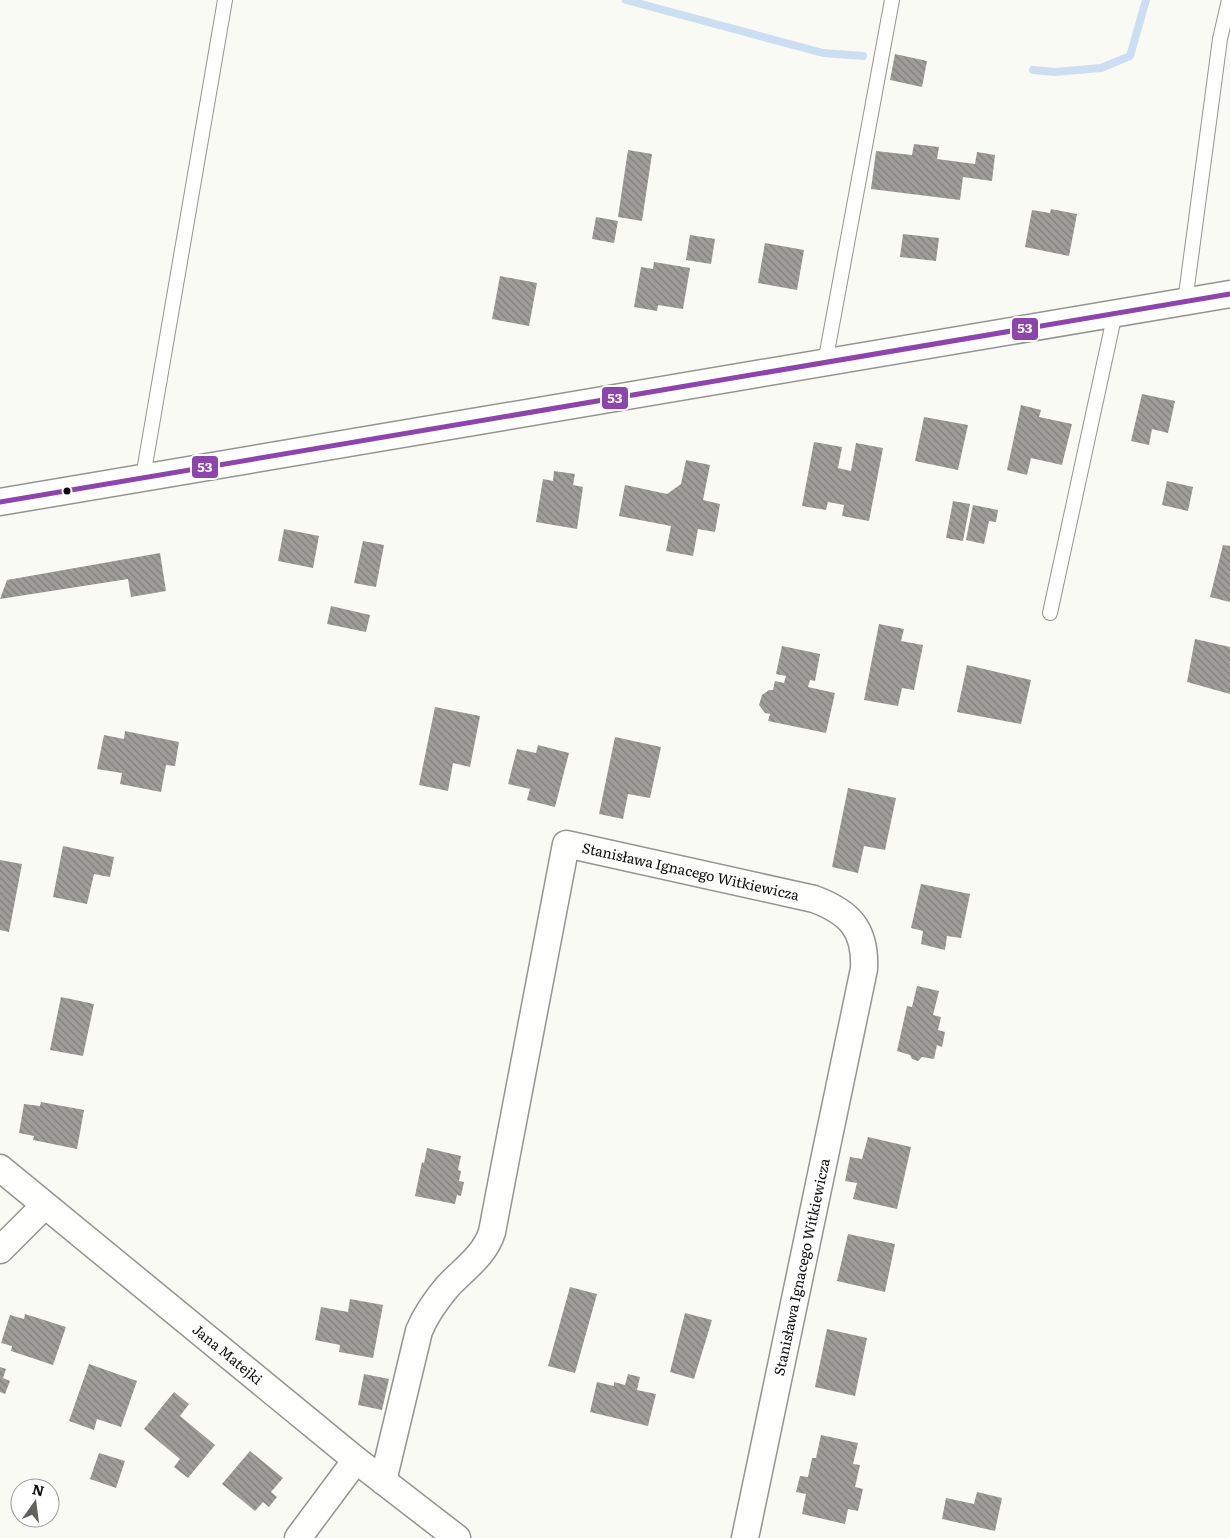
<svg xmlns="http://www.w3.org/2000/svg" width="1230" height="1538" font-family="Literata,serif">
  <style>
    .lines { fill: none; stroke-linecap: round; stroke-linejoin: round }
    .stream { stroke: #ccdff2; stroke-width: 8 }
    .building { fill: url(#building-back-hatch) }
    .lane-casing { stroke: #949492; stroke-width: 16 }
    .street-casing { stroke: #949492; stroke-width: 29 }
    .lane { stroke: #fefefd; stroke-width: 14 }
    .street { stroke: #fefefd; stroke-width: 26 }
    .bus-1-casing { stroke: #fff; stroke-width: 9 }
    .bus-1 { stroke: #8e44ad; stroke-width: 5 }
    .bus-dot { fill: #0e0e0e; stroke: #fff; stroke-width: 2 }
    .labels { text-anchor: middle; stroke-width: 5; stroke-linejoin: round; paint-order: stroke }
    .street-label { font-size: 14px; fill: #0e0e0e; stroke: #fff }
    .line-badge { stroke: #fff; stroke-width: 2 }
    .badge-label { font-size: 14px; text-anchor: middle; font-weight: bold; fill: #fff }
  </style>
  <defs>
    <pattern id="building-back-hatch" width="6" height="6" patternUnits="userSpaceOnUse" patternTransform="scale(1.25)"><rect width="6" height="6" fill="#9e9d99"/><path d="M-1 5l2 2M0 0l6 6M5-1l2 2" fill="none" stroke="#7f7e7b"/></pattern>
  </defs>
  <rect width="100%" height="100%" fill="#fafaf4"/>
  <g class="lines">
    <g class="stream">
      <path d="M626 0 823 53 863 56"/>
      <path d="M1033 70 1054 72 1101 68 1130 56 1146 0"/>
    </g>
  </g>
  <g class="building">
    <path d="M895 54 927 61 922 87 890 80Z"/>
    <path d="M914 144 939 147 937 159 975 164 977 152 995 155 992 181 963 177 960 200 871 189 876 151 912 155Z"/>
    <path d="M628 150 652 154 642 221 618 217Z"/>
    <path d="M1051 209 1077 214 1069 256 1025 247 1032 210 1050 213Z"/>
    <path d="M596 217 618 221 614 243 592 239Z"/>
    <path d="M903 234 939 238 936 261 900 257Z"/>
    <path d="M690 235 715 239 711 264 686 260Z"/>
    <path d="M765 243 804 250 797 290 758 283Z"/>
    <path d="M654 262 690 268 683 309 658 305 657 311 634 307 641 267 653 269Z"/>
    <path d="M500 276 537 283 529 326 492 319Z"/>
    <path d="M1142 394 1175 401 1168 433 1152 429 1149 445 1131 441Z"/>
    <path d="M1021 405 1041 410 1039 417 1072 424 1062 465 1031 458 1027 475 1007 470Z"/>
    <path d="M924 417 968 425 958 470 915 461Z"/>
    <path d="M814 442 842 447 838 468 851 471 856 443 883 448 869 521 842 516 844 505 828 502 826 510 802 506Z"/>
    <path d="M686 460 710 465 703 500 720 504 715 532 698 529 693 556 666 551 671 526 619 516 625 485 667 494 681 484Z"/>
    <path d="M554 471 575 474 573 485 583 487 577 529 536 522 543 479 553 481Z"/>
    <path d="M1167 481 1193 487 1188 511 1162 505Z"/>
    <path d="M953 501 970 504 963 541 946 538Z"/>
    <path d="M973 505 998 510 996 522 989 521 984 544 966 540Z"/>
    <path d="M284 529 319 536 313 568 278 561Z"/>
    <path d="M363 541 384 545 376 587 354 583Z"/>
    <path d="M1223 545 1230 546V602L1210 597Z"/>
    <path d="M160 553 166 591 131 597 128 579 0 599 7 580Z"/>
    <path d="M331 606 370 615 366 632 327 624Z"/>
    <path d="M879 624 904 629 901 641 923 645 914 690 902 688 898 706 864 700Z"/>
    <path d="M1195 639 1230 647V694L1187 682Z"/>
    <path d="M782 646 820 654 815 681 810 680 808 687 835 693 826 733 768 721 770 714 765 713 759 705 762 695 769 690H773L775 681 784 683 786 676 776 674Z"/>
    <path d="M967 665 1031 680 1021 724 957 712Z"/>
    <path d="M435 707 480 716 470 767 453 763 448 791 419 785Z"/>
    <path d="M125 731 179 742 175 766 166 765 161 792 120 784 122 773 97 769 104 735 124 739Z"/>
    <path d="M615 737 661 747 650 798 628 794 623 819 599 814Z"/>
    <path d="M538 745 569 753 555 807 527 800 530 789 508 784 517 749 536 753Z"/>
    <path d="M848 788 896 798 885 850 864 846 858 873 832 867Z"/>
    <path d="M63 846 114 857 110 877 94 874 87 904 53 897Z"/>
    <path d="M0 860 22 864 9 932 0 930Z"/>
    <path d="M921 884 970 894 961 938 947 936 945 950 921 944 923 931 911 928Z"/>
    <path d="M917 986 939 991 933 1015 941 1017 938 1030 945 1032 942 1047 937 1045 934 1059 922 1057 918 1061 912 1059 910 1055 897 1051 907 1006 912 1007Z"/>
    <path d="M61 997 94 1004 83 1056 50 1050Z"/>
    <path d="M41 1102 84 1110 77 1149 33 1140 34 1136 19 1133 24 1104 40 1106Z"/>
    <path d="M868 1137 911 1147 897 1209 853 1199 857 1183 845 1181 850 1157 862 1159Z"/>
    <path d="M427 1148 461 1156 458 1170 461 1171 459 1181 464 1182 461 1196 457 1195 455 1204 415 1196 422 1162 424 1163Z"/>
    <path d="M848 1234 895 1244 885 1292 837 1281Z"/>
    <path d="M570 1287 597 1294 575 1373 548 1366Z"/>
    <path d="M350 1299 383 1305 373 1358 339 1352 340 1345 315 1340 321 1307 348 1312Z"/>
    <path d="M685 1313 712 1320 694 1379 670 1372Z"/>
    <path d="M25 1314 66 1327 53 1365 11 1351 12 1346 1 1343 10 1315 24 1319Z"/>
    <path d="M827 1329 867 1338 855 1396 815 1387Z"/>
    <path d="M89 1364 137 1381 121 1427 97 1419 94 1430 69 1421Z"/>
    <path d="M0 1367 6 1369 3 1378 10 1381 5 1394 0 1392Z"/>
    <path d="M364 1374 389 1379 382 1410 358 1405Z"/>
    <path d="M628 1374 640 1377 637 1390 656 1394 648 1426 590 1412 597 1382 614 1386V1382L625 1385Z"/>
    <path d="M174 1392 189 1404 180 1416 215 1445 188 1478 174 1467 180 1459 144 1429Z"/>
    <path d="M821 1435 858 1443 853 1464 860 1465 855 1487 863 1489 858 1511 848 1509 845 1524 802 1514 806 1494 796 1492 800 1476 808 1477 812 1458H816Z"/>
    <path d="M250 1451 283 1478 271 1492 277 1497 269 1507 263 1502 255 1511 222 1484Z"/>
    <path d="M99 1453 125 1461 116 1488 90 1479Z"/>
    <path d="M977 1492 1002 1498 995 1531 942 1519 946 1498 974 1504Z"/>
  </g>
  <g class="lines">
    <defs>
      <g id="lane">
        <path d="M1185 302 1220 39 1229 0"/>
        <path d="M825 363 892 0"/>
        <path d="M143 477 225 0"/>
        <path d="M1050 613 1115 313"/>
      </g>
      <g id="street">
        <path d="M0 502 1230 294"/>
        <path id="s1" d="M0 1168 356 1460 457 1538"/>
        <path d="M0 1250 44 1206"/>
        <path id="s2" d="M383 1481 419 1331C426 1314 436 1300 448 1286 464 1269 485 1255 492 1232L566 844 814 899C849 912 866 929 864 969L745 1538"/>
        <path d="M298 1538 356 1460"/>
      </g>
    </defs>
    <use href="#lane" class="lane-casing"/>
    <use href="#street" class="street-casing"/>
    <use href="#lane" class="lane"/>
    <use href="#street" class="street"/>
    <defs>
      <path id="bus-1" d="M0 502 1230 294"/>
    </defs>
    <use href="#bus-1" class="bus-1-casing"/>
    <use href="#bus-1" class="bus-1"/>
  </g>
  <circle class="bus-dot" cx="67" cy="491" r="4.5"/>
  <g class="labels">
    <g class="street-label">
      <text dy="5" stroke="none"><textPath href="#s2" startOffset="801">Stanisława Ignacego Witkiewicza</textPath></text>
      <text transform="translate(802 1267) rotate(-78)" y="5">Stanisława Ignacego Witkiewicza</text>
      <text dy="5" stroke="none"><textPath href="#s1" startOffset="294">Jana Matejki</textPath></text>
    </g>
  </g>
  <g class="line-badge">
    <rect x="1011" y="317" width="28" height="24" rx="5" fill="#8e44ad"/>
    <rect x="601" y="386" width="28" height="24" rx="5" fill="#8e44ad"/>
    <rect x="191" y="455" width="28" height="24" rx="5" fill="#8e44ad"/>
  </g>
  <g class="badge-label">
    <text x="1025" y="333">53</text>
    <text x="615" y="403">53</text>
    <text x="205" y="472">53</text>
  </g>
  <g transform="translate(35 1503) rotate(14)"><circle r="24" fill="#ffffff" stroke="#9f9f9f"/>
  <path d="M0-4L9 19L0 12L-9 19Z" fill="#61615e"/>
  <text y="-8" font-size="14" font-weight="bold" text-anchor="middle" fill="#0e0e0e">N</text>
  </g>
</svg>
